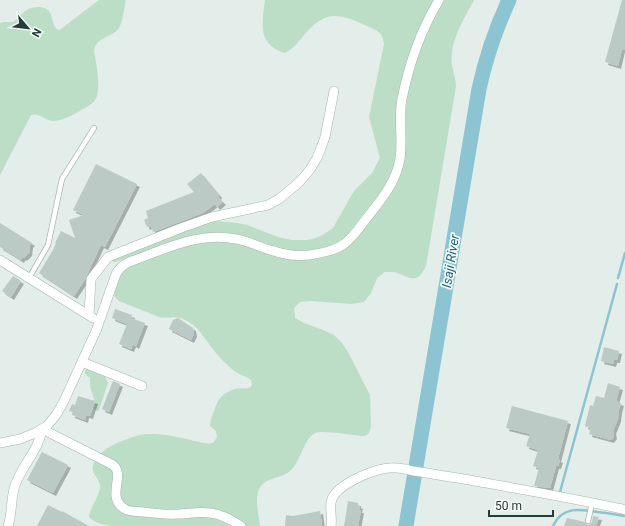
<svg xmlns="http://www.w3.org/2000/svg" width="625" height="526" font-family="Roboto,sans-serif">
  <style>
    .green { fill: #bcddc6 }
    .lines { fill: none; stroke-linecap: round; stroke-linejoin: round }
    .stream { stroke: #8cc4d1; stroke-width: 2.5 }
    .river { stroke: #8cc4d1; stroke-width: 15 }
    .building { fill: #bbcac5; filter: url(#shadow) }
    .service-casing { stroke: #a6b5b0; stroke-width: 6 }
    .minor-casing { stroke: #a6b5b0; stroke-width: 10 }
    .service { stroke: #fff; stroke-width: 4.5 }
    .minor { stroke: #fff; stroke-width: 9 }
    .labels { text-anchor: middle; stroke-width: 3.5; stroke-linejoin: round; paint-order: stroke }
    .water-label { font-size: 13px; font-style: italic; fill: #1d6779; stroke: #f4f9f7 }
  </style>
  <defs>
    <filter id="shadow"><feDropShadow dx="3" dy="3" stdDeviation="0" flood-color="#0004"/></filter>
  </defs>
  <rect width="100%" height="100%" fill="#e3ede9"/>
  <g class="green">
    <path d="M99 0H126C124 8 123 21 119 28 112 38 96 36 94 51 96 62 102 91 95 100 92 105 85 107 80 111 72 115 64 120 54 121 46 121 38 112 31 115L0 175V23L4 22H13C19 18 24 10 31 8 34 7 37 7 40 7 57 9 48 25 59 30L61 29Z"/>
    <path d="M265 0H434L421 25 396 117V149L395 159 393 169 384 188 346 236C338 243 331 246 321 248 309 251 295 252 282 249 269 246 257 240 245 236 233 232 220 232 208 233 192 234 177 240 161 245 146 251 131 257 115 262H113V260L114 259 182 231 214 221 237 223 247 225 278 237 292 240H306L313 239 321 236 333 228 351 196 355 190 372 173 380 158 369 117 384 44C383 31 375 30 365 25 339 13 325 10 305 34 298 42 294 48 285 53 257 45 262 23 265 0Z"/>
    <path d="M444 0H474C464 19 449 42 452 65 453 72 456 79 456 86L426 266C416 287 409 276 394 272 391 272 388 272 385 272L377 278 371 293 364 302 352 304 310 301 300 302 294 308 295 318 304 323 323 330 334 335 342 343 348 352 370 395 371 427 369 433 365 436H361C351 435 323 430 315 433 304 438 300 463 290 471 280 480 263 476 258 492 255 502 259 516 260 526H112C104 525 95 523 89 517 90 508 98 499 100 488 101 479 91 475 93 466 94 458 101 452 108 448 112 445 117 443 122 441 130 438 139 434 148 434 168 433 189 440 209 444L214 442 217 437 216 431 210 426C210 421 212 416 214 411 218 399 222 393 235 389 240 387 246 390 251 387L252 384 251 380C245 375 238 375 232 369 227 365 221 360 217 354 206 342 199 325 183 319 175 315 167 319 159 317L119 301 116 298 114 295C116 284 120 272 130 266L186 246C204 241 222 240 240 244 251 246 261 252 271 255 288 261 308 261 325 257 332 255 339 253 345 249 355 242 362 231 369 222 384 203 401 185 404 159 408 135 403 111 409 87 417 56 428 27 444 0Z"/>
    <path d="M88 368 104 375 108 383 99 410 97 411 94 409 95 402 90 386V378L85 374V372L86 369Z"/>
  </g>
  <g class="lines">
    <g class="stream">
      <path d="M618 278 625 253"/>
      <path d="M560 492 617 284"/>
      <path d="M553 526C562 506 580 509 598 512 607 513 615 514 624 516"/>
    </g>
    <path class="river" d="M406 526 479 89C486 57 495 30 509 0"/>
  </g>
  <g class="building">
    <path d="M622 0H625V50L622 49 618 66 605 62Z"/>
    <path d="M96 164 137 184 105 247 101 245 84 281 74 296 39 273 53 250 56 243H55L61 231 75 238 69 220 84 215 73 210Z"/>
    <path d="M201 173 219 195 218 197 223 202 217 207 215 204 203 213 153 232 151 226 147 227 144 220 148 218 146 211 194 192 187 184Z"/>
    <path d="M0 223 32 243 30 245 29 253 25 257 22 258 21 260 0 247Z"/>
    <path d="M13 276 21 281 11 297 2 291Z"/>
    <path d="M115 309 132 315 131 318 145 323 136 346 133 344 131 349 119 344 127 324 112 318Z"/>
    <path d="M178 318 193 328 194 334 191 340 169 329 173 320Z"/>
    <path d="M604 347 619 351 617 360H614L613 364 601 361Z"/>
    <path d="M113 381 120 384 109 412 102 409Z"/>
    <path d="M608 383 620 387 616 401 621 403 619 410 618 419 613 431 614 436 611 440 589 434 591 428 585 426 590 405 593 406 596 396 604 398Z"/>
    <path d="M78 396 95 401 90 416 86 415 85 420 72 415 73 412 69 411 72 404 75 405Z"/>
    <path d="M512 406 568 421 558 459 560 460 558 466H556L550 488 534 486 539 468 533 466 538 450 526 446 530 434 506 428Z"/>
    <path d="M42 452 68 465 53 493 27 480Z"/>
    <path d="M348 501 358 503V505L360 506 359 510H361L358 526H344Z"/>
    <path d="M48 505 62 512V511L89 526H37Z"/>
    <path d="M320 511 322 526H285L286 515 293 516Z"/>
    <path d="M593 516 599 517 596 526H564L567 518 585 522 586 524 589 525 592 522Z"/>
  </g>
  <g class="lines">
    <defs>
      <g id="service">
        <path d="M29 278 48 245 62 179 94 128"/>
        <path d="M588 521 592 503"/>
      </g>
      <g id="minor">
        <path d="M0 260 93 318"/>
        <path d="M89 315 91 279 108 257 181 228 212 217 268 205 279 199 296 185 304 177 311 168 317 158 321 148 325 137 334 91"/>
        <path d="M82 362 142 386"/>
        <path d="M0 443 20 439 35 433 47 426 56 415 63 403 96 331 116 274C119 268 123 265 129 262 163 250 199 231 236 239 249 241 261 248 274 251 285 255 298 256 309 255 321 253 334 251 344 244 353 238 359 228 366 219 380 201 396 183 400 159 403 139 398 119 402 99 409 64 421 30 439 0"/>
        <path d="M8 526C13 512 10 496 16 483 23 464 39 450 42 429L113 465C126 475 105 497 125 509 130 512 137 511 143 512 154 513 165 515 177 514 188 514 199 511 210 513 222 514 231 520 241 526"/>
        <path d="M331 526C333 515 327 503 335 494 344 482 374 469 389 468 397 467 405 469 413 471 428 473 443 476 458 478 513 488 567 497 622 509L625 510"/>
      </g>
    </defs>
    <use href="#service" class="service-casing"/>
    <use href="#minor" class="minor-casing"/>
    <use href="#service" class="service"/>
    <use href="#minor" class="minor"/>
  </g>
  <g class="labels">
    <g class="water-label">
      <text transform="translate(450 261) rotate(-81)" y="5">Isaji River</text>
    </g>
  </g>
  <g transform="translate(28 28) rotate(118)" stroke="#f4f9f7" stroke-width="3" paint-order="stroke">
  <path d="M0-3L7 15L0 10L-7 15Z" fill="#233e38"/>
  <text y="-6" font-size="11" font-weight="bold" text-anchor="middle" fill="#233e38">N</text>
  </g>
  <path d="M489 510v6h64v-6" fill="none" stroke="#233e38" stroke-width="2"/>
  <text x="495" y="510" font-size="12" fill="#233e38" stroke="#f4f9f7" stroke-width="3" paint-order="stroke">50 m</text>
</svg>
